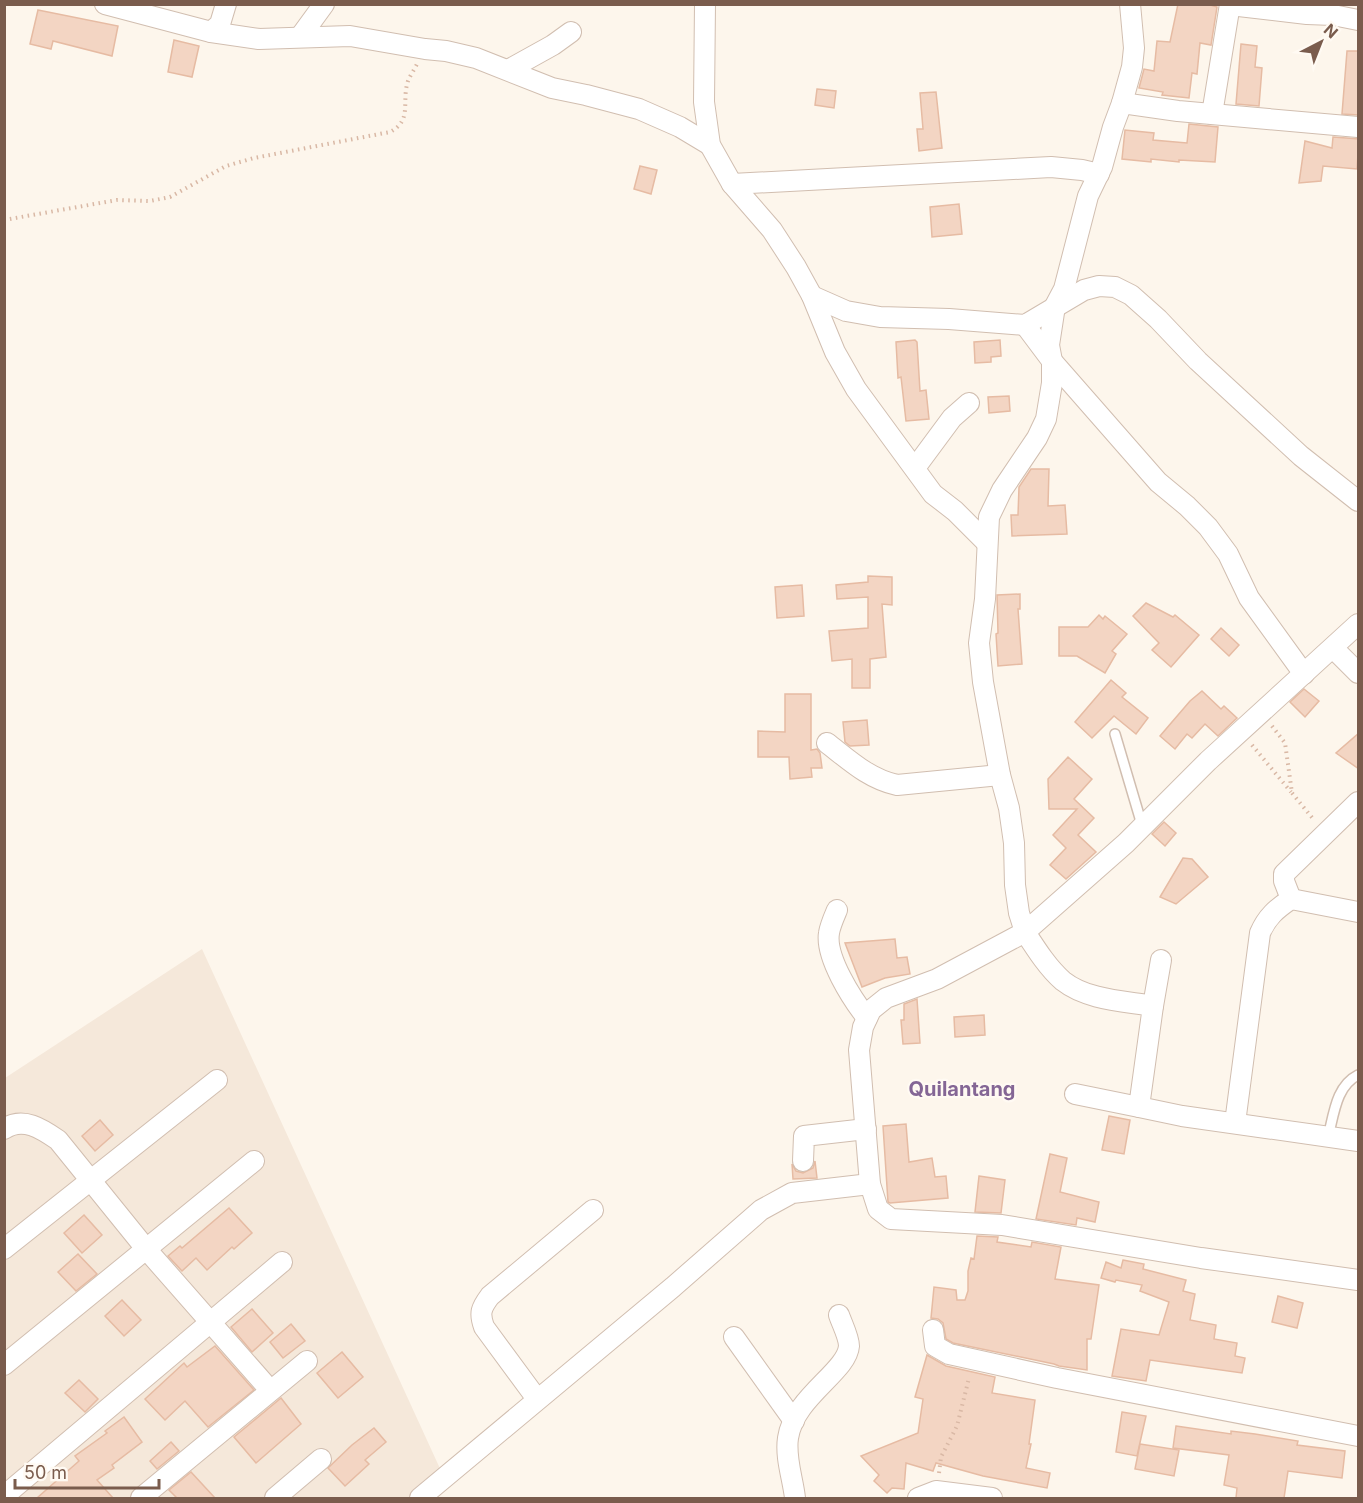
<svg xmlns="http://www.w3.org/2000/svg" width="1363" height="1503" font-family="Inter,sans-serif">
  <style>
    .residential { fill: #f5e8da }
    .building { fill: #f3d5c3; stroke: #e6bba3; stroke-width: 1.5 }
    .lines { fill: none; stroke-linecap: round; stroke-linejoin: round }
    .lane-casing { stroke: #d1beb0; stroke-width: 12 }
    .street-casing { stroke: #d1beb0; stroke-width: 22 }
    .path { stroke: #d9b8a5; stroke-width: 4; stroke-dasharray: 1.5 4.5; stroke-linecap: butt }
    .lane { stroke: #fff; stroke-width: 9 }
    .street { stroke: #fff; stroke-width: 20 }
    .labels { text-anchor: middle; stroke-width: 4.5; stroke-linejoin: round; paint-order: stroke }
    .quarter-label { font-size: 20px; font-weight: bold; fill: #846695; stroke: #fffaf3 }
  </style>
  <rect width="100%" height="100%" fill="#fdf6ec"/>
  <path class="residential" d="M202 949 448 1486 428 1498H5V1078Z"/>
  <g class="building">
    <path d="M1178 4H1207L1217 7 1211 45 1200 43 1197 74 1192 73 1189 98 1162 95 1163 92 1139 88 1144 69 1154 71 1157 41 1170 42Z"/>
    <path d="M38 10 118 26 112 56 53 41 51 49 30 44Z"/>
    <path d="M174 40 199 46 192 77 168 72Z"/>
    <path d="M1241 44 1257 46 1255 67 1262 68 1259 106 1236 104Z"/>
    <path d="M1347 51H1359V115L1342 114Z"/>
    <path d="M817 89 836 91 834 108 815 105Z"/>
    <path d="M936 92 942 148 919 151 917 129H923L920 93Z"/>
    <path d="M1189 124 1218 127 1215 162 1179 160V162L1151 159V162L1122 159 1125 130 1154 133 1153 140 1187 143Z"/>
    <path d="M1333 137 1359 139 1357 169 1323 166 1321 181 1299 183 1305 141 1332 148Z"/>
    <path d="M640 166 657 170 651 194 634 189Z"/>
    <path d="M959 204 962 234 932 237 930 207Z"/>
    <path d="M915 340 917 342 920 391 926 390 929 419 906 421 901 377 898 378 896 342Z"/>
    <path d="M1000 340 1001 356 991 357V362L975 363 974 342Z"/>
    <path d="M1009 396 1010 411 989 413 988 397Z"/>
    <path d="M1031 469H1049L1048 506 1065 505 1067 534 1012 536 1011 515H1018L1019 487Z"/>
    <path d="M868 576 892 577V605L882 604 886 657 870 659V688H852V659L832 661 829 631 868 628V597L837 599 836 585 868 582Z"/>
    <path d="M802 585 804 616 777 618 775 587Z"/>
    <path d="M1020 594V609H1018L1022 664 998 666 996 634 998 633 997 595Z"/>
    <path d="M1146 603 1173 617 1175 615 1199 635 1171 667 1152 650 1159 643 1133 616Z"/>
    <path d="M1099 615 1103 619 1105 616 1127 634 1112 651 1116 654 1105 673 1077 656H1059V627H1088Z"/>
    <path d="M1221 628 1239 645 1229 656 1211 639Z"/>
    <path d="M1111 680 1126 693 1122 697 1148 718 1136 734 1114 716 1092 738 1075 722Z"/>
    <path d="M1304 689 1319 701 1305 717 1290 702Z"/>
    <path d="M1202 691 1221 709 1224 706 1237 718 1218 736 1205 724 1192 738 1187 734 1175 749 1160 736 1190 701Z"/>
    <path d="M785 694H811V750L817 749 820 753 822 768H811L812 777 790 779 789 757H758V731L785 732Z"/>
    <path d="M867 720 869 745 850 746 845 742 843 722Z"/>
    <path d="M1359 733V769L1336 753Z"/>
    <path d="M1068 757 1092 779 1074 799 1094 818 1078 835 1096 852 1066 879 1050 865 1066 848 1053 835 1077 809H1049L1048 779Z"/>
    <path d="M1164 822 1176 833 1165 846 1152 834Z"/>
    <path d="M1183 858 1192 859 1208 877 1176 904 1160 897Z"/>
    <path d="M895 939 897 958 907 957 910 974 885 978 862 987 845 943Z"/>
    <path d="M917 999 920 1043 903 1044 901 1020H904V1004Z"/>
    <path d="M984 1015 985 1035 955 1037 954 1017Z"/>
    <path d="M1109 1116 1130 1120 1124 1154 1102 1150Z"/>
    <path d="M100 1120 113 1135 95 1151 82 1136Z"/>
    <path d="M906 1124 909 1162 932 1158 935 1177 946 1176 948 1198 890 1203 888 1202 883 1126Z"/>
    <path d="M1050 1154 1067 1158 1060 1192 1099 1202 1095 1222 1077 1218 1076 1225 1036 1219Z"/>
    <path d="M815 1161 817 1178 793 1179 792 1164 796 1171 803 1173 813 1168Z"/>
    <path d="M979 1176 1005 1180 1001 1213 975 1212Z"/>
    <path d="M229 1208 252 1233 234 1249 232 1247 207 1270 196 1258 182 1271 168 1256 180 1246 182 1248Z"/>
    <path d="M84 1215 102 1235 82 1253 64 1233Z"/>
    <path d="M977 1236 998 1237 997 1242 1031 1247 1032 1242 1061 1247 1055 1279 1099 1285 1091 1339H1087V1370L1059 1366 1054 1364 953 1343 946 1339 943 1323 938 1319 931 1318 934 1287 956 1290 957 1300H965L968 1291V1271L971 1258 974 1259Z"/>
    <path d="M78 1254 97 1274 76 1291 58 1272Z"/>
    <path d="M1123 1260 1144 1264 1143 1269 1186 1280 1183 1291 1195 1294 1190 1320 1216 1325 1214 1339 1237 1343 1235 1356 1245 1358 1242 1373 1150 1360 1146 1381 1112 1376 1121 1329 1159 1335 1169 1302 1140 1291 1142 1285 1116 1280 1115 1282 1101 1278 1106 1262 1121 1268Z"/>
    <path d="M1278 1296 1303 1303 1297 1328 1272 1322Z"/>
    <path d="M122 1300 141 1320 124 1336 105 1316Z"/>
    <path d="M252 1309 273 1333 252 1352 231 1327Z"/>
    <path d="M291 1324 305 1341 283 1358 270 1342Z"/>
    <path d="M215 1346 254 1390 208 1427 185 1401 165 1420 145 1399 184 1363 187 1367Z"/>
    <path d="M342 1352 363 1377 338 1398 317 1373Z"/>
    <path d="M927 1355 946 1366 995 1377 992 1393 1035 1400 1029 1444H1031L1026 1468 1050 1473 1047 1488 983 1476 936 1463 933 1471 906 1463 904 1489 892 1488 887 1493 874 1481 879 1475 861 1456 918 1433 923 1399 915 1397Z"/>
    <path d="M79 1380 98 1399 85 1412 65 1393Z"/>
    <path d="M281 1398 301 1424 256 1463 234 1437Z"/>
    <path d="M1122 1412 1146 1416 1137 1456 1116 1452Z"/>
    <path d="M124 1417 142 1442 112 1465 114 1468 97 1480 113 1498H37L79 1461 75 1456 107 1433 105 1431Z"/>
    <path d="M1176 1426 1231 1434V1431L1255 1434 1298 1441 1297 1445 1345 1451 1342 1478 1288 1471 1284 1498H1236L1237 1488 1224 1485 1229 1455 1173 1448Z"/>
    <path d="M374 1428 386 1442 365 1460 369 1464 345 1486 328 1468 352 1445Z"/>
    <path d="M171 1442 179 1451 157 1469 150 1461Z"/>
    <path d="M1140 1444 1179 1450 1174 1476 1135 1469Z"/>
    <path d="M191 1472 215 1498H177L169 1490Z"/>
  </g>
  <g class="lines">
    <defs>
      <g id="lane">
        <path d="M1115 734 1142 825"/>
        <path d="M1328 1137C1334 1114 1336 1086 1358 1075"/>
      </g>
      <g id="street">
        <path d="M105 4 211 32 259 39 350 36 425 49 446 51 476 58 552 88 586 95 639 109 680 127 710 145"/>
        <path d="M705 4 704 102 710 145 732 184 772 230 796 267 812 296 835 352 856 389 933 494 955 511 987 543"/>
        <path d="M1230 5 1307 14 1333 15 1358 20"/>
        <path d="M211 32 220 24 226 4"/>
        <path d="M300 37 324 4"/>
        <path d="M508 70 553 45 571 32"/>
        <path d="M1122 103 1132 67 1134 48 1130 4"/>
        <path d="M1212 114 1230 4"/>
        <path d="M1358 127 1178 111 1122 103 1113 127 1102 167 1088 196 1064 289 1055 306 1049 345 1052 361V383L1046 419 1037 438 1002 490 989 517 985 599 979 643 983 682 1000 775 1009 808 1014 843 1015 885 1019 913 1025 932 937 979 886 998 871 1010 863 1027 859 1050 870 1184 878 1209 891 1219 1002 1225 1201 1258 1358 1280"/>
        <path d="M732 184 1051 167 1082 170 1099 174"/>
        <path d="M812 296 846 311 880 317 949 319 1025 325 1084 290 1099 286 1115 287 1131 295 1158 319 1198 361 1301 456 1358 501"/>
        <path d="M1025 325 1052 361 1158 482 1187 506 1208 527 1228 554 1249 598 1304 674"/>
        <path d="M915 468 952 418 969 403"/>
        <path d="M1358 624 1208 761 1126 843 1025 932C1036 949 1048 968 1063 981 1087 1000 1124 1001 1153 1006L1139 1107 1182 1116 1358 1141"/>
        <path d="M1334 649 1358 673"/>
        <path d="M827 743C849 760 869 779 897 785L1000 775"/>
        <path d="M1291 899 1284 881V874L1358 802"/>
        <path d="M837 910C834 917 830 926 829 933 825 957 852 999 867 1018"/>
        <path d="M1153 1006 1161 960"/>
        <path d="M1075 1094 1139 1107"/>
        <path d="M1235 1123 1260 933C1267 917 1276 909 1291 899L1358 912"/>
        <path d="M4 1129C23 1116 42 1129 58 1140L147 1250 270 1390"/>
        <path d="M803 1161 804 1136 866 1129"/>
        <path d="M4 1249 217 1080"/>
        <path d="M933 1330 935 1346 949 1354 1057 1378 1358 1436"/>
        <path d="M734 1337 794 1421"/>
        <path d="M4 1365 254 1161"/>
        <path d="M537 1399 484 1327C479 1313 481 1308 490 1296L593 1210"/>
        <path d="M4 1496 282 1262"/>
        <path d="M141 1498 307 1361"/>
        <path d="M275 1498 321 1459"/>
        <path d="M420 1498 673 1287 761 1210 792 1193 870 1184"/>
        <path d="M795 1498C793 1479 785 1458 788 1438 794 1397 847 1372 849 1346 849 1337 842 1324 839 1315"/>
        <path d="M918 1498 936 1491 992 1498"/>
      </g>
    </defs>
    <use href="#lane" class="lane-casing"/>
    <use href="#street" class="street-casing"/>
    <g class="path">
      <path d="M4 220 117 200 150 201 170 197 226 166 254 158 390 132C413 120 401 102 408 81 410 76 414 70 417 64"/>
      <path d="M1272 726 1285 743 1292 793 1314 820"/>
      <path d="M1252 745 1291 792"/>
      <path d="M939 1473 941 1457 957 1426 969 1378"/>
    </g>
    <use href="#lane" class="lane"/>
    <use href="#street" class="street"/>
  </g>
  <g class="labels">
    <g class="quarter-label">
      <text x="962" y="1096">Quilantang</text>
    </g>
  </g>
  <rect width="1363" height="1503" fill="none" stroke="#7a5c4d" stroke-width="12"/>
  <g transform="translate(1321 42) rotate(42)" stroke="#fffaf3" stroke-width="4.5" paint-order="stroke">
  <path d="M0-4.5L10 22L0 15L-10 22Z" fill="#7a5c4d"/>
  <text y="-9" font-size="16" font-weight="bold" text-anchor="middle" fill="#7a5c4d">N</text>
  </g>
  <path d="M15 1479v9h144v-9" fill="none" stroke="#7a5c4d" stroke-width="3"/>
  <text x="24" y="1479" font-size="18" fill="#7a5c4d" stroke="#fffaf3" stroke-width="4.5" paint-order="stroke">50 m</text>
</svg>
